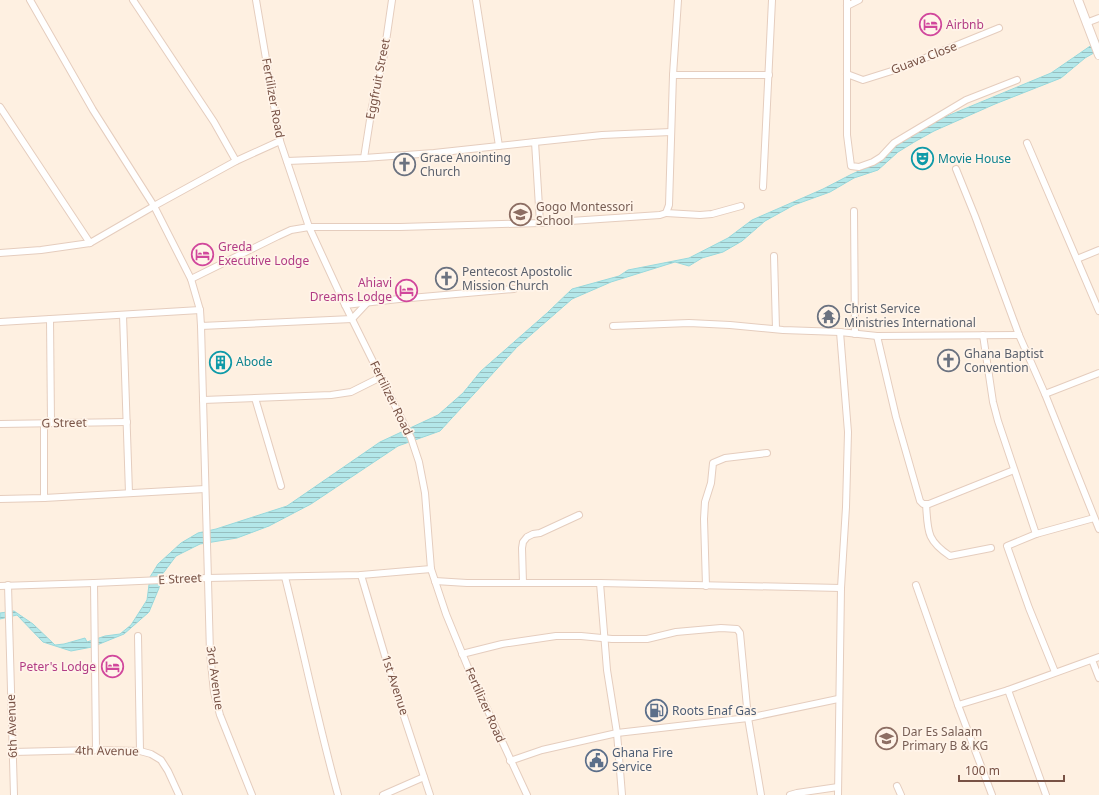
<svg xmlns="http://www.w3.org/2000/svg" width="1099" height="795" font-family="'Noto Sans',sans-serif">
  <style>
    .water { fill: url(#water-rules); stroke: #99d9dc }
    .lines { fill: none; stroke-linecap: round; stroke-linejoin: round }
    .minor-casing { stroke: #e5cdbe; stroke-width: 8 }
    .tertiary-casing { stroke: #e5cdbe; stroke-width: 10 }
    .minor { stroke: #fff; stroke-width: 6 }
    .tertiary { stroke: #fff; stroke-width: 8 }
    .labels { text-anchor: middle; stroke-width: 3.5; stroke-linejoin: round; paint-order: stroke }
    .hotel-label { font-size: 12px; fill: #b23c85; stroke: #fff4e9; text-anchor: start }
    .street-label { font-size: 12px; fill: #785245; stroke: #fff4e9 }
    .worship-label { font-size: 12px; fill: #5b616d; stroke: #fff4e9; text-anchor: start }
    .culture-label { font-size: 12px; fill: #0d838f; stroke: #fff4e9; text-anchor: start }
    .education-label { font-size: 12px; fill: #785e54; stroke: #fff4e9; text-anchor: start }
    .service-label { font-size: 12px; fill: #4e5e75; stroke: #fff4e9; text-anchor: start }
  </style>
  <defs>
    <pattern id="water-rules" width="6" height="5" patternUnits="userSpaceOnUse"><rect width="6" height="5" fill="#b3e7e9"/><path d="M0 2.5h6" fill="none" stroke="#96bebf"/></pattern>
  </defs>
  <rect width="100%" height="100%" fill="#fef0e1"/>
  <path class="water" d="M1099 40V50L1085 58 1061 78 995 104 934 131 916 141 898 152 878 170 854 178 830 192 794 205 765 221 742 241 723 252 702 258 689 266 675 262 611 282 572 299 517 347 440 431 398 446 311 504 269 526 237 538 200 544 176 556 161 576 159 588 149 612 124 634 92 647 71 651 43 642 17 615 0 619V613L14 611 33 624 55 645 64 644 85 638 87 642 105 636 120 634 131 625 147 600 150 577 158 564 181 543 198 533 216 529 287 506 380 442 438 415 463 393 481 371 547 313 572 289 619 276 628 270 689 258 728 238 752 220 823 189 850 175 876 163 903 141 940 119 1051 73Z"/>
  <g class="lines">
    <defs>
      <g id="minor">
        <path d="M30 0 93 110 154 206 191 279 200 310 201 326 352 319 367 303"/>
        <path d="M133 0 214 122 236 161"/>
        <path d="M256 0 280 141 309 227 345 305 411 438 419 462 425 493 431 569 446 614 469 670 527 795"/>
        <path d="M476 0 499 146"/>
        <path d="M847 0V135L851 166 859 167 873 162 881 157 894 143 966 100 1017 80"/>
        <path d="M847 6 859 0"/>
        <path d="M1086 23 1099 18"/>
        <path d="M847 74 863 80 898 69 999 28"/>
        <path d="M673 75H769"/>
        <path d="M0 107 90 243"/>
        <path d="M535 142 602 135 671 132"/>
        <path d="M1027 143 1099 311"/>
        <path d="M364 158 372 107 384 55 392 0"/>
        <path d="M956 169 975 216 1019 335 1045 394 1099 529"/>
        <path d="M763 187 772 0"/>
        <path d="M854 211 855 334"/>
        <path d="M666 213 700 215 712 214 741 206"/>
        <path d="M540 223 660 215 666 213 669 205 673 75 678 0"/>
        <path d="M0 253 41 250 90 243 154 206 236 161 280 141"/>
        <path d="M774 256 776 329"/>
        <path d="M1077 259 1099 250"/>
        <path d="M191 279 278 236 291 230 309 227H400L540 223 535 142 434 153 364 158 287 161"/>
        <path d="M345 305 399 299 514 289"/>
        <path d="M123 315 129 493"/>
        <path d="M50 319 51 423"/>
        <path d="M0 322 200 310"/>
        <path d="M201 326 210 653 214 692 220 715 252 795"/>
        <path d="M613 326 689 323 730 325 783 330 840 332 877 336 1019 335"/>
        <path d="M983 335 993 402 998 421 1036 534"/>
        <path d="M877 336 896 417 920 501 923 504H929L1014 470"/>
        <path d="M1045 394 1099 373"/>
        <path d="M255 398 281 486"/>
        <path d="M203 400 331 395 351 392 381 377"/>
        <path d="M0 424 127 422"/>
        <path d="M44 424V498"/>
        <path d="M0 499 44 498 205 489"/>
        <path d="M926 504C928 531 926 540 950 556L991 548"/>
        <path d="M361 575 393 683 430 795"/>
        <path d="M285 577C303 649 318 723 338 795"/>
        <path d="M435 581 467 583H600L841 588"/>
        <path d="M94 583 96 750"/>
        <path d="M523 583 522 548 523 542 527 537 533 534 540 533 579 515"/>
        <path d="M600 583 607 670 617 733 622 795"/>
        <path d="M8 585 14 795"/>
        <path d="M916 585 958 705 992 795"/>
        <path d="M0 586 94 583 207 578 361 575 431 569"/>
        <path d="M706 586 704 519 705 502 711 483 713 463 725 458 767 453"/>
        <path d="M138 636 140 751"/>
        <path d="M462 654 502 644 556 636H581L612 639H647L676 632 721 628 737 629 740 633 748 718 761 795"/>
        <path d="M1092 660 1099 678"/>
        <path d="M1055 672 1029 608 1007 546 1036 534 1094 518"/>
        <path d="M1008 690 1046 795"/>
        <path d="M958 705 1008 690 1099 657"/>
        <path d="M13 752 96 750 140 751 151 754 161 760 168 771 179 795"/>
        <path d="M510 761 542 750 617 733 748 718 838 699"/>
        <path d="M897 786 901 795"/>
        <path d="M383 795 424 777"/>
        <path d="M790 795 797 793 838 787"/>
        <path d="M838 795 841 588 846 507 848 432 840 332"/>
      </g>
      <path id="tertiary" d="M1078 0 1099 55"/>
    </defs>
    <use href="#minor" class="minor-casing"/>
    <use href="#tertiary" class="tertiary-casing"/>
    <use href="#minor" class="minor"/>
    <use href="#tertiary" class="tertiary"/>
  </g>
  <defs>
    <symbol id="hotel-ring" viewBox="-11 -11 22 22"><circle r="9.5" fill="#fff4e9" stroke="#d1479c" stroke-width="1.5"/><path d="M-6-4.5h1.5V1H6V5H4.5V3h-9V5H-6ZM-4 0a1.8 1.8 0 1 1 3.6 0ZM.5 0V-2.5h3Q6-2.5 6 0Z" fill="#d1479c"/></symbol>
    <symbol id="theatre-ring" viewBox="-11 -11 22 22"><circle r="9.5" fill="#fff4e9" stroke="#0f9aa8" stroke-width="1.5"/><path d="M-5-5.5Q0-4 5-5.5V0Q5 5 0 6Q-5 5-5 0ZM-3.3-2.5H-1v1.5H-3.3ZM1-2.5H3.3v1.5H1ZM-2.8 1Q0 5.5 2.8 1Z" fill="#0f9aa8"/></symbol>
    <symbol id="church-ring" viewBox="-11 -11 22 22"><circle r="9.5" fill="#fff4e9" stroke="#6b7280" stroke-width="1.5"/><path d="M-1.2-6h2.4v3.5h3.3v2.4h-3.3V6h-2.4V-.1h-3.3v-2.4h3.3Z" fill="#6b7280"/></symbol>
    <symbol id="school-ring" viewBox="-11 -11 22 22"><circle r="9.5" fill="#fff4e9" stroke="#8d6e63" stroke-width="1.5"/><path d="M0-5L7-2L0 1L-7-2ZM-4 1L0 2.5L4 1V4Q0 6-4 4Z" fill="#8d6e63"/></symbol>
    <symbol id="temple-ring" viewBox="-11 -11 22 22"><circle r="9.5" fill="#fff4e9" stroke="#6b7280" stroke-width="1.5"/><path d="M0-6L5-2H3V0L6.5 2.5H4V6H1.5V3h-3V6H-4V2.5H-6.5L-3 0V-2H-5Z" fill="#6b7280"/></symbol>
    <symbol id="building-ring" viewBox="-11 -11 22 22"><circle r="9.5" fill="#fff4e9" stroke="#0f9aa8" stroke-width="1.5"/><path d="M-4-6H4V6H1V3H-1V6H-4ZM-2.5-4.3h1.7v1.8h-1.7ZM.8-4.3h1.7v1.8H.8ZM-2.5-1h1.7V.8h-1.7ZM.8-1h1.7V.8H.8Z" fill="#0f9aa8"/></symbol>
    <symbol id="fuel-ring" viewBox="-11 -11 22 22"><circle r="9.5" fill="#fff4e9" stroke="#5c6f8a" stroke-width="1.5"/><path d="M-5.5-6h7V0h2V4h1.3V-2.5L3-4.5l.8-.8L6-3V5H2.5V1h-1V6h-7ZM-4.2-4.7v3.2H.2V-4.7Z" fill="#5c6f8a"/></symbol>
    <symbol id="civic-ring" viewBox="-11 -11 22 22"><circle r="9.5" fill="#fff4e9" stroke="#5c6f8a" stroke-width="1.5"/><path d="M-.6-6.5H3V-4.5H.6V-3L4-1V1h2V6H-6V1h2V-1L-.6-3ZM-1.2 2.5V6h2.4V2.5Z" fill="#5c6f8a"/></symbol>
  </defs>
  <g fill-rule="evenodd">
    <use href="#hotel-ring" x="918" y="12" width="25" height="25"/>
    <use href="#theatre-ring" x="910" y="146" width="25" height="25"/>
    <use href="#church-ring" x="392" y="152" width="25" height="25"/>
    <use href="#school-ring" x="508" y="202" width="25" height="25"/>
    <use href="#hotel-ring" x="190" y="242" width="25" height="25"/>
    <use href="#church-ring" x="434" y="266" width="25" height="25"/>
    <use href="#hotel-ring" x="394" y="278" width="25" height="25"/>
    <use href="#temple-ring" x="816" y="304" width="25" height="25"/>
    <use href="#church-ring" x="936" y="348" width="25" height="25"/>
    <use href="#building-ring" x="208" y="350" width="25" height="25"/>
    <use href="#hotel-ring" x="100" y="654" width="25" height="25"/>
    <use href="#fuel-ring" x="644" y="698" width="25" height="25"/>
    <use href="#school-ring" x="874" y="726" width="25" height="25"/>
    <use href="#civic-ring" x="584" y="748" width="25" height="25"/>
  </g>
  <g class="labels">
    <g class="hotel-label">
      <text x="946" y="29">Airbnb</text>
      <text x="218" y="251">Greda<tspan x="218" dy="14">Executive Lodge</tspan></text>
      <text x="392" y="287" text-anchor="end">Ahiavi<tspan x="392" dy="14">Dreams Lodge</tspan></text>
      <text x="96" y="671" text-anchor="end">Peter's Lodge</text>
    </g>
    <g class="street-label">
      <text transform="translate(924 58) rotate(-21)" y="4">Guava Close</text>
      <text transform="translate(378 79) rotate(-79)" y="4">Eggfruit Street</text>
      <text transform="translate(273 98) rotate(80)" y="4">Fertilizer Road</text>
      <text transform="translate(391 398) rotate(64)" y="4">Fertilizer Road</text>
      <text transform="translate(64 423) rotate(-1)" y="4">G Street</text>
      <text transform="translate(180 579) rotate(-3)" y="4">E Street</text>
      <text transform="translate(215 678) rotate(82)" y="4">3rd Avenue</text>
      <text transform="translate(395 685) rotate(72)" y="4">1st Avenue</text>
      <text transform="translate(485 705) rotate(66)" y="4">Fertilizer Road</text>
      <text transform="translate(12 726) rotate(-92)" y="4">6th Avenue</text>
      <text transform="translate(107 751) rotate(1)" y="4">4th Avenue</text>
    </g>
    <g class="worship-label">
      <text x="420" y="162">Grace Anointing<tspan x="420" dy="14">Church</tspan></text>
      <text x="462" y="276">Pentecost Apostolic<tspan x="462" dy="14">Mission Church</tspan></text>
      <text x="844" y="313">Christ Service<tspan x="844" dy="14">Ministries International</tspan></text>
      <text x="964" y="358">Ghana Baptist<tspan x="964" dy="14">Convention</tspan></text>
    </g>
    <g class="culture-label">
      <text x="938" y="163">Movie House</text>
      <text x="236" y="366">Abode</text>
    </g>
    <g class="education-label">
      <text x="536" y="211">Gogo Montessori<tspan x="536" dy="14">School</tspan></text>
      <text x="902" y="736">Dar Es Salaam<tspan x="902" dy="14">Primary B &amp; KG</tspan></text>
    </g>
    <g class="service-label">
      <text x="672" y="715">Roots Enaf Gas</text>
      <text x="612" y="757">Ghana Fire<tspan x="612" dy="14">Service</tspan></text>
    </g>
  </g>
  <path d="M959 775v6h105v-6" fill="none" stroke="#785245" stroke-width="2"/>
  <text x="965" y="775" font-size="12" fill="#785245" stroke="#fff4e9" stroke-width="3" paint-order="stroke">100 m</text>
</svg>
